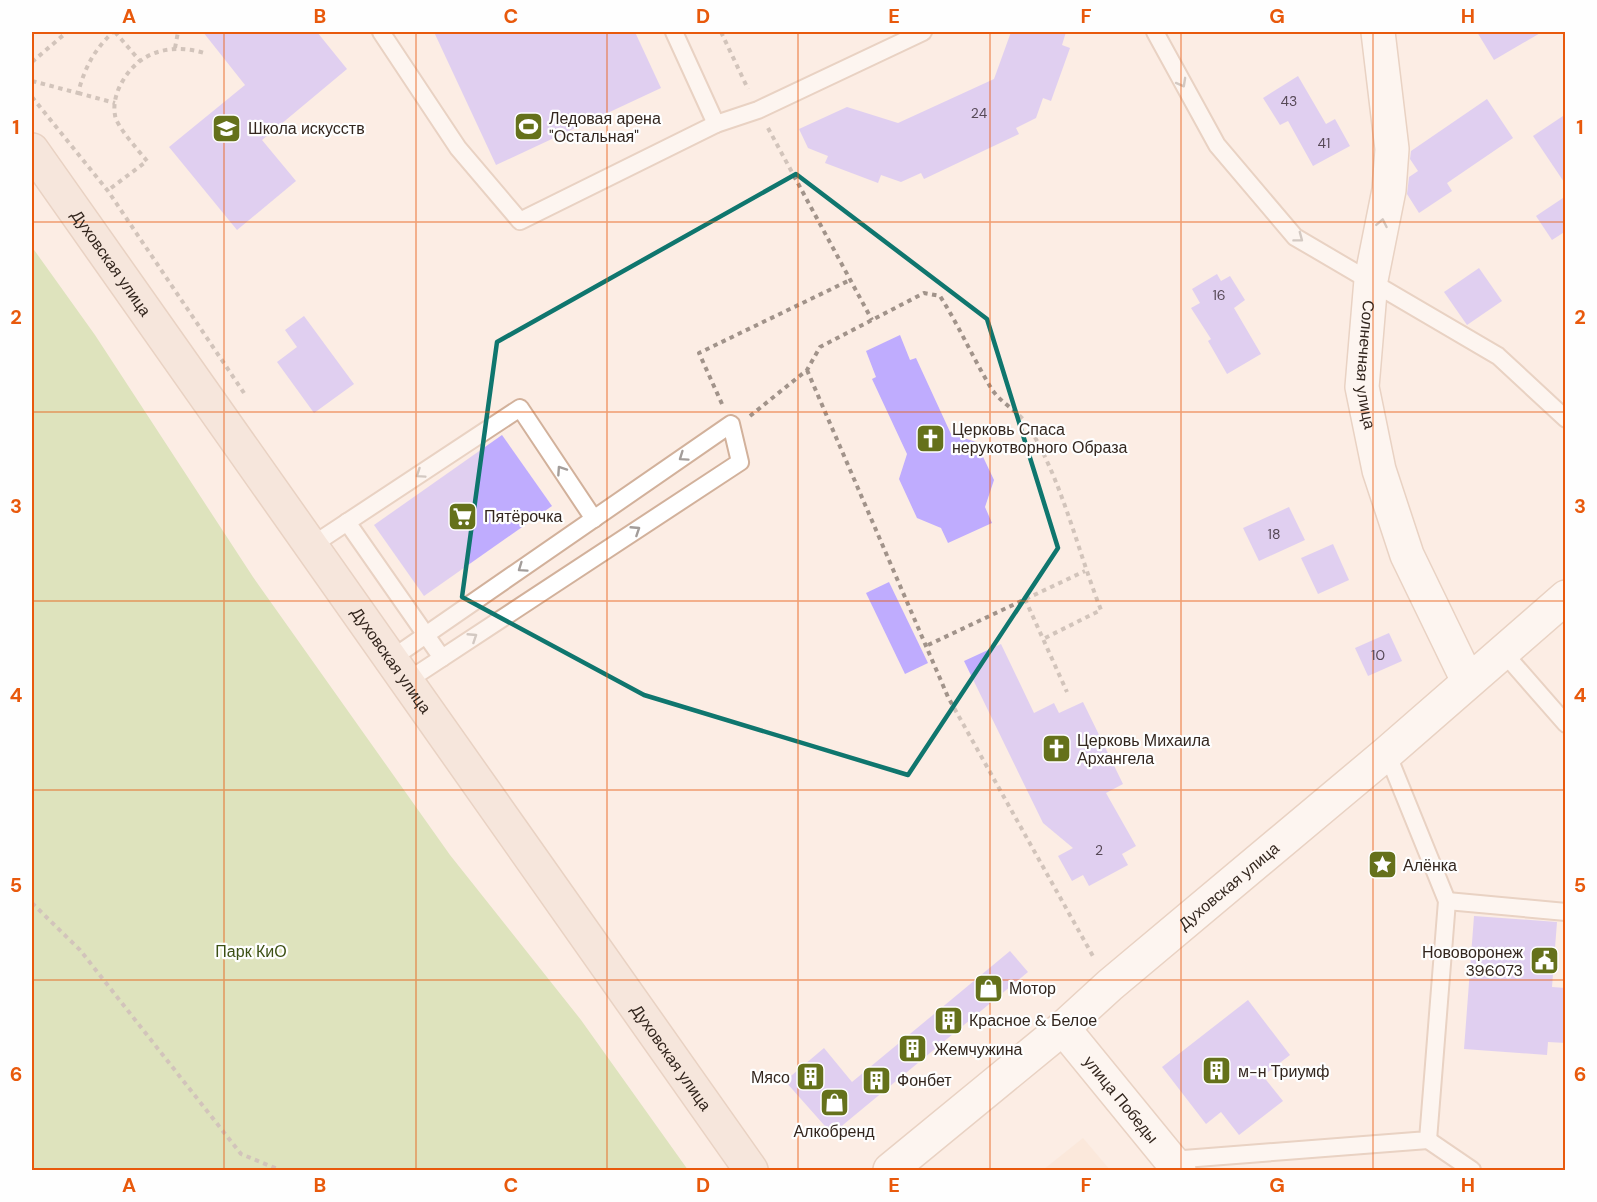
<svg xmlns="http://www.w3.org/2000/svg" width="1597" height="1202" font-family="'DM Sans',sans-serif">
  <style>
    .built { fill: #fbe2d1 }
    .green { fill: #bad78e }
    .building { fill: #bfacfe }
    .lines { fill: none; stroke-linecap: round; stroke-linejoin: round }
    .lane-casing { stroke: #d2b19b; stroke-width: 20 }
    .street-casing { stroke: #d2b19b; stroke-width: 36 }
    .secondary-casing { stroke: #d2b19b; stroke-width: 36 }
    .path { stroke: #a1938a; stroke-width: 4; stroke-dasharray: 4.5 4.5; stroke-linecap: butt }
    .lane { stroke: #fff; stroke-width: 16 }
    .street { stroke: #fff; stroke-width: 33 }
    .secondary { stroke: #f0ded2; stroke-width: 33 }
    .oneway { stroke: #a39d9a }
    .marked { fill: none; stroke: #0f766e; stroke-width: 4.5; stroke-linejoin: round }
    .grid { fill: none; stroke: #e8590c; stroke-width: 1.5; stroke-opacity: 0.55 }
    .labels { text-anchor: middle; stroke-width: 4.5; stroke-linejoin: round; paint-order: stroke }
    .number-label { font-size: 14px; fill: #564856 }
    .poi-label { font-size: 16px; fill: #33261e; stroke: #fefefe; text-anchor: start }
    .street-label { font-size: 16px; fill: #33261e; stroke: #fefefe }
    .park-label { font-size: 16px; fill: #3c5014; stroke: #fefefe }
    .neatline { fill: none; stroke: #e8590c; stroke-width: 2 }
    .grid-label { font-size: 20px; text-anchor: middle; font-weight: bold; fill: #e8590c }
  </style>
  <rect width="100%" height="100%" fill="#fcede4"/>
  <path class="built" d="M1083 1138 1110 1170H1043Z"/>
  <path class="green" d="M32 247 95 335 253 577 450 855 581 1020 688 1170H32Z"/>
  <g class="building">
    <path d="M203 32H317L347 69 262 140 296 181 237 230 169 147 245 85Z"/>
    <path d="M434 32H635L661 88 496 165Z"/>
    <path d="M1011 32H1066L1062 45 1070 48 1051 101 1043 98 1036 118 1016 128 1019 134 924 179 921 173 901 182 881 175 878 183 825 163 828 156 808 148 799 129 847 107 898 123 994 79Z"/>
    <path d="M1477 32H1542L1494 60Z"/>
    <path d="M1298 76 1326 124 1335 119 1350 146 1313 166 1288 121 1280 125 1263 98Z"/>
    <path d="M1487 99 1513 138 1447 183 1452 191 1419 213 1407 194 1409 177 1418 171 1410 159 1411 151Z"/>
    <path d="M1566 114V185L1533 136Z"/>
    <path d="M1566 196V231L1552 240 1536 216Z"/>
    <path d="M1479 268 1502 301 1467 325 1444 292Z"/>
    <path d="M1217 274 1221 281 1230 276 1245 300 1234 308 1261 354 1227 374 1208 341 1211 339 1191 308 1200 303 1192 289Z"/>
    <path d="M304 316 354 384 314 413 277 362 297 347 285 330Z"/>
    <path d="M900 335 910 360 916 358 951 434 976 442 994 480 985 507 992 523 948 543 941 528 917 518 899 479 907 454 872 379 876 377 866 351Z"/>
    <path d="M502 435 552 506 424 596 374 525Z"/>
    <path d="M1289 507 1305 540 1259 561 1243 528Z"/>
    <path d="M1333 544 1349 580 1318 594 1301 558Z"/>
    <path d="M889 582 928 663 905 674 866 593Z"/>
    <path d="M1389 633 1402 661 1368 676 1355 648Z"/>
    <path d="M1001 644 1034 713 1054 703 1059 713 1083 702 1123 784 1106 793 1136 846 1122 854 1128 865 1089 886 1083 875 1072 881 1058 856 1073 848 1043 823 964 661Z"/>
    <path d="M1474 916 1557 922 1552 987 1566 988V1043L1548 1042 1547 1055 1464 1049Z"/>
    <path d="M1010 951 1028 972 832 1134 785 1081 824 1048 852 1082Z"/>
    <path d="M1248 1000 1290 1055 1263 1076 1283 1101 1239 1135 1221 1112 1206 1124 1162 1067Z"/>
  </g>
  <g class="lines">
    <defs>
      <g id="lane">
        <path d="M381 32 458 148 520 221 716 124"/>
        <path d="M674 32 716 124 758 110 923 32"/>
        <path d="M1155 32 1217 145 1295 237 1498 356 1566 419"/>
        <path d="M347 522 442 658"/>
        <path d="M311 546 520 408 594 519"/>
        <path d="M1503 652 1566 724"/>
        <path d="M391 659 731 424 740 462 407 681"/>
        <path d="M1447 901 1566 912"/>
        <path d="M1428 1140 1472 1170"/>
        <path d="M1171 1160 1428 1140 1447 901 1387 753"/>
      </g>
      <g id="street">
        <path id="s1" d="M1378 32 1392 149 1389 190 1371 280 1362 387 1379 470 1407 555 1468 681"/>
        <path id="s2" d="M1063 1028 1179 1170"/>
        <path id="s3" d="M890 1170 1063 1028 1110 985 1387 753 1566 597"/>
      </g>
      <g id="secondary">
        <path id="s4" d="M32 150 751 1170"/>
      </g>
    </defs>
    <use href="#lane" class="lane-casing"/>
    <use href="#street" class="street-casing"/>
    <use href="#secondary" class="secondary-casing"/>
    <g class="path">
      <path d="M115 32 140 61"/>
      <path d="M721 32 748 89"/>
      <path d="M175 48 178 32"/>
      <path d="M32 62 67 32"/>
      <path d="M32 81 78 93C85 67 94 50 113 32"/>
      <path d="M78 93 115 103"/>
      <path d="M32 97 108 191 244 393"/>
      <path d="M768 128 872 320"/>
      <path d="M111 188 147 161C139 151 116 126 115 115 113 105 116 93 121 84 138 51 171 43 204 53"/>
      <path d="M807 370 948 697 1094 958"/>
      <path d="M722 404 699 353 848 281"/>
      <path d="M750 416 807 370 820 347 924 293 940 296C959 326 973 358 991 388 1000 403 1020 412 1029 427 1063 483 1077 549 1101 610L1043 639"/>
      <path d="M1025 599 1067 692"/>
      <path d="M928 645 1085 571"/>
      <path d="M32 903 80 950 241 1154 280 1170"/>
    </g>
    <use href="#lane" class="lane"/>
    <use href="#street" class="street"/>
    <use href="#secondary" class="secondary"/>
  </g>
  <defs><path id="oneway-chevron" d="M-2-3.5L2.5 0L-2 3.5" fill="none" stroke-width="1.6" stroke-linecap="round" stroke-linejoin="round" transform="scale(1.5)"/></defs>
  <g class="oneway">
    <use href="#oneway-chevron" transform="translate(1182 83) rotate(61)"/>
    <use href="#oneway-chevron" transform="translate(1382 223) rotate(-79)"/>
    <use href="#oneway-chevron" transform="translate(1299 238) rotate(37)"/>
    <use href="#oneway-chevron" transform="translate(683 457) rotate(145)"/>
    <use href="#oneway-chevron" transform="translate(561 470) rotate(-124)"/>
    <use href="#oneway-chevron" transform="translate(420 474) rotate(146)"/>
    <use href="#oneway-chevron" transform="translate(636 530) rotate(-33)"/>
    <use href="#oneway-chevron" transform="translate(522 568) rotate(145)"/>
    <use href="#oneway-chevron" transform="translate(473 637) rotate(-33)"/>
  </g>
  <path d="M0 0H1597V1202H0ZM796 174 987 319 1058 548 908 775 644 695 462 597 497 342Z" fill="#fcede4" fill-opacity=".55" fill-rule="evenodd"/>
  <path class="marked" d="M796 174 987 319 1058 548 908 775 644 695 462 597 497 342Z"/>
  <path class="grid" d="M224 32V1170M416 32V1170M607 32V1170M798 32V1170M990 32V1170M1181 32V1170M1373 32V1170M32 222H1566M32 412H1566M32 601H1566M32 790H1566M32 980H1566"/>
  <defs>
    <symbol id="stadium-square" viewBox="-11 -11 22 22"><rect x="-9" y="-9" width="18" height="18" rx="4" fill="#65711b" stroke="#fefefe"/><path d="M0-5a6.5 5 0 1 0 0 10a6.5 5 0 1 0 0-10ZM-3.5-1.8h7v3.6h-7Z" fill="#fff"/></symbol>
    <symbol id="school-square" viewBox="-11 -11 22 22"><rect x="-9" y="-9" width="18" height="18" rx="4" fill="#65711b" stroke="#fefefe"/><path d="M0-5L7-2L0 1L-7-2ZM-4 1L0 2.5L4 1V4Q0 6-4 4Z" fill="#fff"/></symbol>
    <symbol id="church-square" viewBox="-11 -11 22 22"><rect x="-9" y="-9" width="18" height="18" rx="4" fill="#65711b" stroke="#fefefe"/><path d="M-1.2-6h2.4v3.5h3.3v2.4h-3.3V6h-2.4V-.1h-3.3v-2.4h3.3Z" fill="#fff"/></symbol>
    <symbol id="supermarket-square" viewBox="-11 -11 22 22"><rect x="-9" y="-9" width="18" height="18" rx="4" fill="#65711b" stroke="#fefefe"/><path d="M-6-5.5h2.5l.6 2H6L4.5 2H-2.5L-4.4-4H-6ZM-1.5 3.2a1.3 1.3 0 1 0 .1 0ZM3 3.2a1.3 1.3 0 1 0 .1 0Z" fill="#fff"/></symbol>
    <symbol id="sight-square" viewBox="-11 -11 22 22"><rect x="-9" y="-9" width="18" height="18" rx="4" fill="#65711b" stroke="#fefefe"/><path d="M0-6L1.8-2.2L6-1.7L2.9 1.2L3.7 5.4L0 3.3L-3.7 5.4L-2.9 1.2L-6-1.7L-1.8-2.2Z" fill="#fff"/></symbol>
    <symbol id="civic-square" viewBox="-11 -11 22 22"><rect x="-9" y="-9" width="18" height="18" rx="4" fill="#65711b" stroke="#fefefe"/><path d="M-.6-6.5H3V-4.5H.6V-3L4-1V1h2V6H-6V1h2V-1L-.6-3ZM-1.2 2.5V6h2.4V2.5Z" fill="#fff"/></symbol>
    <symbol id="shop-square" viewBox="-11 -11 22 22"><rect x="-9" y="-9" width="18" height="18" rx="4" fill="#65711b" stroke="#fefefe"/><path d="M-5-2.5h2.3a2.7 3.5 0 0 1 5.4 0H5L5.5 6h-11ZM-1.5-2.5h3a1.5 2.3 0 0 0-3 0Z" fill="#fff"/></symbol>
    <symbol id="building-square" viewBox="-11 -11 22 22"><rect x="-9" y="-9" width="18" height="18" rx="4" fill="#65711b" stroke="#fefefe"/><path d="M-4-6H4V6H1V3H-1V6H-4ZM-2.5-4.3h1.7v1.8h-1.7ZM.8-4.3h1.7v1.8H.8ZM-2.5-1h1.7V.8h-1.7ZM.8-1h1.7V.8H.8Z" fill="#fff"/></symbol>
  </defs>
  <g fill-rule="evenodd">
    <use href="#stadium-square" x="512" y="110" width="33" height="33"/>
    <use href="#school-square" x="210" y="112" width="33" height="33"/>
    <use href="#church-square" x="914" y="422" width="33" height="33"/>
    <use href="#supermarket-square" x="446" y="500" width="33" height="33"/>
    <use href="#church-square" x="1040" y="732" width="33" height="33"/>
    <use href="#sight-square" x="1366" y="848" width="33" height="33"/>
    <use href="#civic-square" x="1528" y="944" width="33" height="33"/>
    <use href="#shop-square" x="972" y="972" width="33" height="33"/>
    <use href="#building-square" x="932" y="1004" width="33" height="33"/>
    <use href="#building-square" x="896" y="1032" width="33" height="33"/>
    <use href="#building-square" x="1200" y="1054" width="33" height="33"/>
    <use href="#building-square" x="794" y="1060" width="33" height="33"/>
    <use href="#building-square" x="860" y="1064" width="33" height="33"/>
    <use href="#shop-square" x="818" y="1086" width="33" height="33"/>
  </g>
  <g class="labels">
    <g class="number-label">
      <text x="1289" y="106">43</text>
      <text x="979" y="118">24</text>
      <text x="1324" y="148">41</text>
      <text x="1219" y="300">16</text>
      <text x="1274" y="539">18</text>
      <text x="1378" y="660">10</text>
      <text x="1099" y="855">2</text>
    </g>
    <g class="poi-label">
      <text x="549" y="124">Ледовая арена<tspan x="549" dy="18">"Остальная"</tspan></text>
      <text x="248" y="134">Школа искусств</text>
      <text x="952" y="435">Церковь Спаса<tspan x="952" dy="18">нерукотворного Образа</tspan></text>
      <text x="484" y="522">Пятёрочка</text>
      <text x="1077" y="746">Церковь Михаила<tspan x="1077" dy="18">Архангела</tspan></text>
      <text x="1403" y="871">Алёнка</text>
      <text x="1523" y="958" text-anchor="end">Нововоронеж<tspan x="1523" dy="18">396073</tspan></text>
      <text x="1009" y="994">Мотор</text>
      <text x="969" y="1026">Красное &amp; Белое</text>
      <text x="934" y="1055">Жемчужина</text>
      <text x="1238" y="1077">м-н Триумф</text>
      <text x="790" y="1083" text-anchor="end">Мясо</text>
      <text x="897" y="1086">Фонбет</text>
      <text x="834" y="1137" text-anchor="middle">Алкобренд</text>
    </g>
    <g class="street-label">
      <text dy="6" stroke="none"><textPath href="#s4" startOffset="138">Духовская улица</textPath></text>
      <text dy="6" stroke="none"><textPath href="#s1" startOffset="336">Солнечная улица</textPath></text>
      <text dy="6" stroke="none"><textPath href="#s4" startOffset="624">Духовская улица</textPath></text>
      <text dy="6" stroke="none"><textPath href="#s3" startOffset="442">Духовская улица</textPath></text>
      <text dy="6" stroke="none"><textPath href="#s4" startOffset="1110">Духовская улица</textPath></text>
      <text dy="6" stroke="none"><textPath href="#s2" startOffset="92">улица Победы</textPath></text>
    </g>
    <g class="park-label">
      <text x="251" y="957">Парк КиО</text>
    </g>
  </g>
  <rect width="1597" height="1202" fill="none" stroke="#fefefe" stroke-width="66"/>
  <rect x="33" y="33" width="1531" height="1136" class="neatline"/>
  <g class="grid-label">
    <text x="129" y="23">A</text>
    <text x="320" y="23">B</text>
    <text x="511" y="23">C</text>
    <text x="703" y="23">D</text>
    <text x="894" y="23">E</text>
    <text x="1086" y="23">F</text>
    <text x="1277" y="23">G</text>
    <text x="1468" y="23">H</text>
    <text x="16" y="134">1</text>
    <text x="1580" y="134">1</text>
    <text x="16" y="324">2</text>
    <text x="1580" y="324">2</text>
    <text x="16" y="513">3</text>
    <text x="1580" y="513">3</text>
    <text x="16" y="702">4</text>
    <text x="1580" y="702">4</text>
    <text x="16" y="892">5</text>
    <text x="1580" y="892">5</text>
    <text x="16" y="1081">6</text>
    <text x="1580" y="1081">6</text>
    <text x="129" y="1192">A</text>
    <text x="320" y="1192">B</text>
    <text x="511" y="1192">C</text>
    <text x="703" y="1192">D</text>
    <text x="894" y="1192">E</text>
    <text x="1086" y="1192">F</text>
    <text x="1277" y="1192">G</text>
    <text x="1468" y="1192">H</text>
  </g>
</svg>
